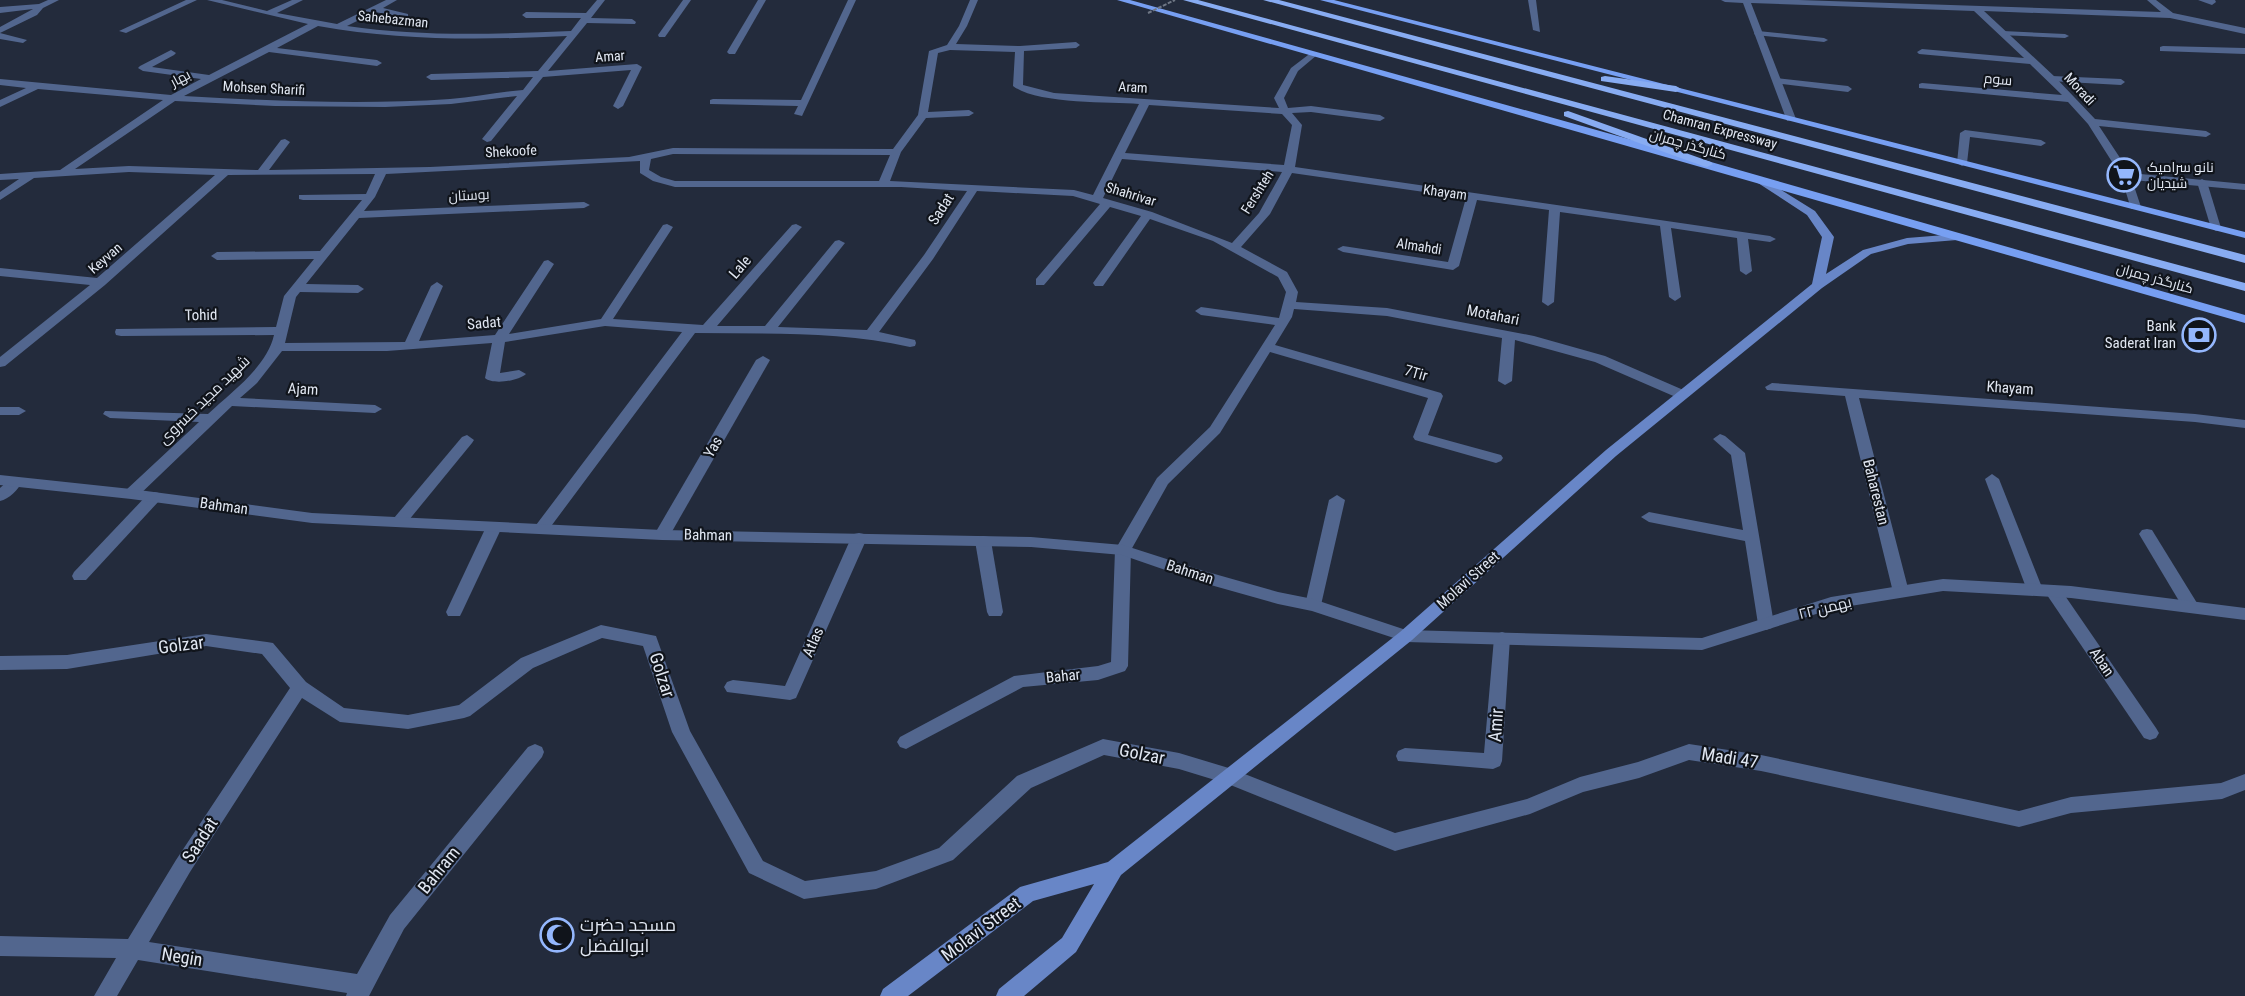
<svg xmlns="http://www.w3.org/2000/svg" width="2245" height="996" font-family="'Roboto Condensed',Cairo,sans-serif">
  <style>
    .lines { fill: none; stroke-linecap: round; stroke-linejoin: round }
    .service { fill: #52668e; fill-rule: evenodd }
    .minor { fill: #52668e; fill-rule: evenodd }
    .tertiary { fill: #52668e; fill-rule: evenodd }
    .secondary { fill: #6886c7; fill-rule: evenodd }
    .primary { fill: #779ff2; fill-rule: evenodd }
    .trunk { fill: #88acf2; fill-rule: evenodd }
    .path-bridge { stroke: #6f7785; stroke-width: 2; stroke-dasharray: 4 1.5; stroke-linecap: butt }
    .labels { text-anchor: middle; stroke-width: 4.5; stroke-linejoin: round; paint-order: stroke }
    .far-street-label { font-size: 14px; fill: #e1e7f2; stroke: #10141b }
    .far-poi-label { font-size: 14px; fill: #e1e7f2; stroke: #10141b; text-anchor: start }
    .street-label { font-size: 15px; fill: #e1e7f2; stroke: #10141b }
    .poi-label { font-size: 15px; fill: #e1e7f2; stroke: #10141b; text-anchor: end }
    .near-street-label { font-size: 18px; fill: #e1e7f2; stroke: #10141b }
    .near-poi-label { font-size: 18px; fill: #e1e7f2; stroke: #10141b; text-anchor: start }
  </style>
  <rect width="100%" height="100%" fill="#232b3c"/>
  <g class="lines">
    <g class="service">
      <path d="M1758 31 1824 38 1828 40 1824 42 1755 35 1754 33Z"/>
      <path d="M2003 31 2065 34 2069 36 2065 38 2000 35 1999 33Z"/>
      <path d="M2052 76 2121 79 2125 82 2121 85 2049 81 2048 79Z"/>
      <path d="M1776 78 1848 86 1852 89 1848 92 1773 83V79Z"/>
      <path d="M2202 179 2207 182 2221 228 2220 230 2216 231 2211 228 2197 182Z"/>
    </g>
    <g class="minor">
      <path d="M48 0H59L43 8 37 15 0 33V27L33 9 0 13V7L39 4Z"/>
      <path d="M186 0H197L126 33 119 31Z"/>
      <path d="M207 0H222L267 11 292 0H303L277 13 337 24 386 0H397L383 8 408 14V18L375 12 347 26C421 37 496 34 571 31L581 18H526L522 15 526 12 586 13 597 0H605L591 18 632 19 636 22 635 24 587 23 548 71 637 64 642 67 623 106 618 109 613 106 631 70 543 77 491 141 487 142 482 139 517 96 451 104 385 107 275 106 175 101 75 169 129 166 258 170 281 140 285 139 290 142 269 170 430 167 629 157 673 148 893 149 918 115 929 51 947 45 959 26 970 0H978L967 26 956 44 1020 46 1076 42 1080 45 1076 48 1024 51 1023 85 1054 93 1279 108 1274 98 1291 68 1312 52 1317 55 1298 71 1284 98 1288 108 1311 106 1380 115 1385 118 1380 121 1311 112 1292 113 1302 125 1295 167 1770 236 1776 239 1770 242 1748 239 1752 271 1746 275 1740 271 1737 238 1671 228 1681 297 1675 301 1669 297 1660 226 1560 212 1554 302 1548 306 1542 302 1549 210 1477 200 1459 266 1453 270 1343 252 1337 249 1343 246 1448 262 1466 198 1292 173 1270 214 1241 247 1287 272 1298 292 1296 302 1387 308 1534 336 1605 356 1688 392 1690 395 1683 399 1678 398 1595 362 1515 340 1512 381 1505 385 1498 381 1502 338 1387 316 1294 309 1292 317 1275 345 1441 393 1443 396 1428 435 1501 455 1503 458 1501 461 1496 463 1415 440 1413 437 1428 398 1270 352 1220 433 1168 484 1131 550 1128 666 1125 671 1098 680 1023 687 906 749 900 747 897 742 900 737 1014 676 1098 666 1111 662 1115 550 1157 478 1210 427 1275 325 1201 315 1195 311 1201 307 1279 318 1286 292 1278 277 1213 241 1150 219 1103 286H1095L1093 283 1141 216 1110 207 1044 285H1036V279L1100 204 1073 196 977 191 933 259 879 332 915 340 916 343 915 346 910 347C840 331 767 334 695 333L546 533H536L533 529 682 332 605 326 505 342 500 373 519 370 526 374C518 381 493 385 485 378L492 343 387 351H282L257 383 240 398 375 405 382 409 375 413 232 406 136 498H126L124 494 126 490 199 422 110 418 103 414 105 411 208 414C231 392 267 367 274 335L121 336 116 335 115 332 116 329 276 327 284 296 314 259 217 260 211 256 217 252 320 251 362 200H303L299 199V195L366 194 375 174 228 175 105 285 5 366 0 367V357L90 285 0 276V268L97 278 215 175 129 172 34 178 0 200V192L19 179 0 180V174L60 170 163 100 38 89 0 107V100L26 88 0 85V79L171 95 201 79 143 71 138 68 140 66 171 50 176 53 174 55 152 67 209 75 308 24ZM318 26C401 41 483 40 567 36L538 71 431 74 426 77 431 80 533 77 523 90C498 92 474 97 450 99 362 105 272 101 184 96L269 52 377 66 382 63 377 60 277 48ZM950 50 1015 52 1013 86C1036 104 1109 102 1139 104L1093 195 1074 190 890 181 901 152 926 118 969 116 974 113 969 110 928 112 938 53ZM1149 105 1282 114 1292 125 1284 165 1125 153ZM673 154 890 155 879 181H675L661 177 649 170 651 159ZM1122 159 1282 172 1259 213 1232 243 1152 212 1103 198ZM640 161V173L653 181 675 187H901L967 191 924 255 867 330 778 327 845 243 839 240 835 241 765 326H717L800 229 802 227 796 224 792 225 703 325 613 319 673 227 667 224 663 225 601 319 509 334 554 264 548 260 544 261 495 335 419 341 443 286 437 282 431 286 405 342 285 343 296 297 300 292 358 293 364 289 358 285 306 284 359 218 584 208 590 205 584 202 364 211 375 197 386 174Z"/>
      <path d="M683 0H691L665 37H659L658 35Z"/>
      <path d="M758 0H766L735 54H729L727 52Z"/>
      <path d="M848 0H856L802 116 794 114 798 106 710 104V100L713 99 801 100Z"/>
      <path d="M1528 0H1536L1540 32 1533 30Z"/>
      <path d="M1721 0H1799L2161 12 2147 0H2156L2173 13 2245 28V34L2170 18 1984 11 2055 77 2095 119 2206 131 2211 134 2206 137 2099 126 2130 173 2245 184V190L2132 180 2141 207 2139 209H2131L2121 176 2088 124 2068 102 1919 88V84L1922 83 2062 95 2030 64 1919 54 1917 52 1922 49 2024 58 1974 11 1751 3 1796 119 1787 121 1743 3 1725 2Z"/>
      <path d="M2198 0H2215L2216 2 2212 5Z"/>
      <path d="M0 33 27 40 23 43 0 39Z"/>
      <path d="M2163 46 2245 48V54L2160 51V47Z"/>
      <path d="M1965 130 2041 140 2046 143 2041 146 1970 137 1967 163 1962 166 1957 163 1960 133Z"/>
      <path d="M763 356 770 360 670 535 667 539H657L654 535 756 360Z"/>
      <path d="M1772 383 2195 414 2245 420V428L2195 422 1859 398 1909 592 1907 596H1895L1893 592 1845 396 1767 390 1765 387Z"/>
      <path d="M0 407H19L26 411 19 415H0Z"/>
      <path d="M1720 434 1725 436 1745 453 1774 624 1772 628 1766 630 1760 628 1758 624 1745 541 1649 522 1641 517 1649 512 1743 530 1731 455 1713 439Z"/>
      <path d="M467 435 474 440 472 443 404 526H394L391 522 394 518 462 437Z"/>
      <path d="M1992 474 1999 479 2043 590 2041 594H2029L2027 590 1985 479Z"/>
      <path d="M15 477 22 482C18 490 9 499 0 501V488L10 479Z"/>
      <path d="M154 492 159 493 161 497 159 501 86 580H74L72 576 74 572 149 493Z"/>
      <path d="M1337 495 1345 500 1321 605 1319 609H1307L1305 605 1329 500Z"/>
      <path d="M494 522 499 523 502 527 462 612 460 616H448L446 612 486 527 489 523Z"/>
      <path d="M2147 529 2152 530 2197 603 2199 607 2197 611H2185L2139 534 2142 530Z"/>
      <path d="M859 533 864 534 867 538 796 698 790 700 727 692 724 687 727 682 733 680 785 686 851 538 854 534Z"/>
      <path d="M983 536 989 537 991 541 1003 612 1001 616H989L987 612 975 541 977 537Z"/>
      <path d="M2053 585 2059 587 2156 728 2159 733 2156 738 2150 740 2144 738 2047 595 2045 591 2047 587Z"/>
      <path d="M601 625 656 636 690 731 763 861 805 881 876 871 939 848 1017 776 1103 739 1179 753 1232 769 1395 833 1527 799 1580 777 1638 762 1689 744 1761 755 2019 811 2071 797 2221 783 2245 774V790L2222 799 2071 813 2019 827 1761 771 1689 760 1639 778 1583 792 1530 814 1395 851 1228 784 1179 769 1104 755 1031 788 953 860 876 889 804 899 749 873 672 732 643 646 602 638 533 668 470 716 464 718 408 729 340 722 302 698 190 872 149 942 357 974 390 915 528 747 535 744 542 747 544 752 542 757 404 929 369 996H346L347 993 138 960 117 996H94L116 958 0 956V936L128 939 176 860 290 688 262 654 206 646 67 669 0 670V656L67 655 206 634 267 642 273 643 306 682 344 708 408 715 459 705 521 658Z"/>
      <path d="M1502 632 1508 634 1510 638 1502 761 1500 766 1493 769 1398 761 1396 756 1398 751 1405 748 1484 753 1494 638 1496 634Z"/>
    </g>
    <path class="tertiary" d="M0 475 131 489 312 513 662 530 1031 537 1123 545 1204 571 1278 592 1313 599 1406 630 1702 638 1831 597 1943 579 2071 586 2245 608V620L2071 598 1943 591 1832 609 1702 650 1406 642 1312 611 1278 604 1200 582 1122 555 1031 547 662 540 312 523 131 499 0 485Z"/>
    <path class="secondary" d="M1762 178 1815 211 1834 237 1826 274 1863 250 1907 238 1957 234 1963 237 1957 240 1908 244 1871 254 1822 288 1616 456 1412 640 1121 875 1076 952 1024 996H996L999 989 1062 938 1094 884 1033 901 908 996H880L883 989 1020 887 1108 862 1400 632 1606 450 1812 284 1822 237 1807 215 1758 183V179Z"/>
    <g class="primary">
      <path d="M1117 0H1130L1711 162 2245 315V323Z"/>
      <path d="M1320 0H1334L2245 232V238Z"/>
    </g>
    <g class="trunk">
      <path d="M1183 0H1198L2245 283V291Z"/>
      <path d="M1263 0H1279L2245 255V263Z"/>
      <path d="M1605 76 1676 86 1681 89 1676 92 1601 81V77Z"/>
      <path d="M1568 111 1711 162 1713 164 1707 167 1703 166 1564 116V112Z"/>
    </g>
    <path class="path-bridge" d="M1148 13 1175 0"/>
  </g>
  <defs>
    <symbol id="supermarket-ring" viewBox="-11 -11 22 22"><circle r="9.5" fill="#10141b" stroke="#94b7fd" stroke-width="1.5"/><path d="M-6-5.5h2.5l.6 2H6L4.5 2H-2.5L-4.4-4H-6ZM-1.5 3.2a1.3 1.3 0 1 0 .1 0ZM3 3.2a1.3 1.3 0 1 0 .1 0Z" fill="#94b7fd"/></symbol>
    <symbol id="bank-ring" viewBox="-11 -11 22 22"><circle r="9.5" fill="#10141b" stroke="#94b7fd" stroke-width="1.5"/><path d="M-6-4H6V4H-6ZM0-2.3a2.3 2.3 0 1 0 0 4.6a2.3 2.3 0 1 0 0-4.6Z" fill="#94b7fd"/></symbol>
    <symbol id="mosque-ring" viewBox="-11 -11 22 22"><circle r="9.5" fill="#10141b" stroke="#94b7fd" stroke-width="1.5"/><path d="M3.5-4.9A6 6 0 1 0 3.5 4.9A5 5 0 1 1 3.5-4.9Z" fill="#94b7fd"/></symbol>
  </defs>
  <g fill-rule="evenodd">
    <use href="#supermarket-ring" x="2105" y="156" width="38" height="38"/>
    <use href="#bank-ring" x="2180" y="316" width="38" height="38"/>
    <use href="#mosque-ring" x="538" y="916" width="38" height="38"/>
  </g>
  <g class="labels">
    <g class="far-street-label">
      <text transform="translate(393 19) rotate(6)" y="5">Sahebazman</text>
      <text transform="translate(610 56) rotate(-4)" y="5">Amar</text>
      <text transform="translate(180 78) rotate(-28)" y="5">بهار</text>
      <text transform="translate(1998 79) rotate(5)" y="5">سوم</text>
      <text transform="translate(1133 87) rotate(3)" y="5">Aram</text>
      <text transform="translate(264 88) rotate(3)" y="5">Mohsen Sharifi</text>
      <text transform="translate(2080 89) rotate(47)" y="5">Moradi</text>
      <text transform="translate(1720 129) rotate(15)" y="5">Chamran Expressway</text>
      <text transform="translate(1688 144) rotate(16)" y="5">کنارگذر چمران</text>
      <text transform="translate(511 151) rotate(-3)" y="5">Shekoofe</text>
      <text transform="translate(1257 192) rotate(-58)" y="5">Fershteh</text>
      <text transform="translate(1445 192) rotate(8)" y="5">Khayam</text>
      <text transform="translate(1131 194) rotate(17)" y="5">Shahrivar</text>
      <text transform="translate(469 195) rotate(-3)" y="5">بوستان</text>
      <text transform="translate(1419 246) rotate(9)" y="5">Almahdi</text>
      <text transform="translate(105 258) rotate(-41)" y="5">Keyvan</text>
      <text transform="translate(2155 278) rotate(16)" y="5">کنارگذر چمران</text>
    </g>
    <g class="far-poi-label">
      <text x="2147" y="172">نانو سرامیک<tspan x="2147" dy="16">شیدیان</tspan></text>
    </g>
    <g class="street-label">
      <text transform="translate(941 209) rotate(-57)" y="5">Sadat</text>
      <text transform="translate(740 267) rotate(-49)" y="5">Lale</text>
      <text transform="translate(201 315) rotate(-1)" y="5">Tohid</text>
      <text transform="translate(1493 315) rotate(11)" y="5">Motahari</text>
      <text transform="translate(484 323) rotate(-5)" y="5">Sadat</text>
      <text transform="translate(1416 373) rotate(16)" y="5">7Tir</text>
      <text transform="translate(2010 388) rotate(4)" y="5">Khayam</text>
      <text transform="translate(303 389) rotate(3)" y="5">Ajam</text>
      <text transform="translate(204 400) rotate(-44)" y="5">شهید مجید خسروی</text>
      <text transform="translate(713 447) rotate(-60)" y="5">Yas</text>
      <text transform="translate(1876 492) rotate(76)" y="5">Baharestan</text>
      <text transform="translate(224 506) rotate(8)" y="5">Bahman</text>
      <text transform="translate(708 535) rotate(1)" y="5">Bahman</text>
      <text transform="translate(1190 572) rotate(18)" y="5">Bahman</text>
      <text transform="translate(1468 580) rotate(-42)" y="5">Molavi Street</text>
      <text transform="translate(1825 608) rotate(-14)" y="5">۲۲ بهمن</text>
      <text transform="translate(813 642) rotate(-66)" y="5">Atlas</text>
      <text transform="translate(2102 662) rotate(56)" y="5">Aban</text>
      <text transform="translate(1063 676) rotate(-6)" y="5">Bahar</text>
    </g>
    <g class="poi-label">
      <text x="2176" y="331">Bank<tspan x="2176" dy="17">Saderat Iran</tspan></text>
    </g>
    <g class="near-street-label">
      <text transform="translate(181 645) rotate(-7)" y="6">Golzar</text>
      <text transform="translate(662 675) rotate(72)" y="6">Golzar</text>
      <text transform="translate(1496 725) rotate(-86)" y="6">Amir</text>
      <text transform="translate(1142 754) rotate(11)" y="6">Golzar</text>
      <text transform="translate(1730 758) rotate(9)" y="6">Madi 47</text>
      <text transform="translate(200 840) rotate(-57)" y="6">Saadat</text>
      <text transform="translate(439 870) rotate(-51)" y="6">Bahram</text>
      <text transform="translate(981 929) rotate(-37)" y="6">Molavi Street</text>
      <text transform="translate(182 957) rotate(9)" y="6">Negin</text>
    </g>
    <g class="near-poi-label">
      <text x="580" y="931">مسجد حضرت<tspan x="580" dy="21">ابوالفضل</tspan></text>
    </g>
  </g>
</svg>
